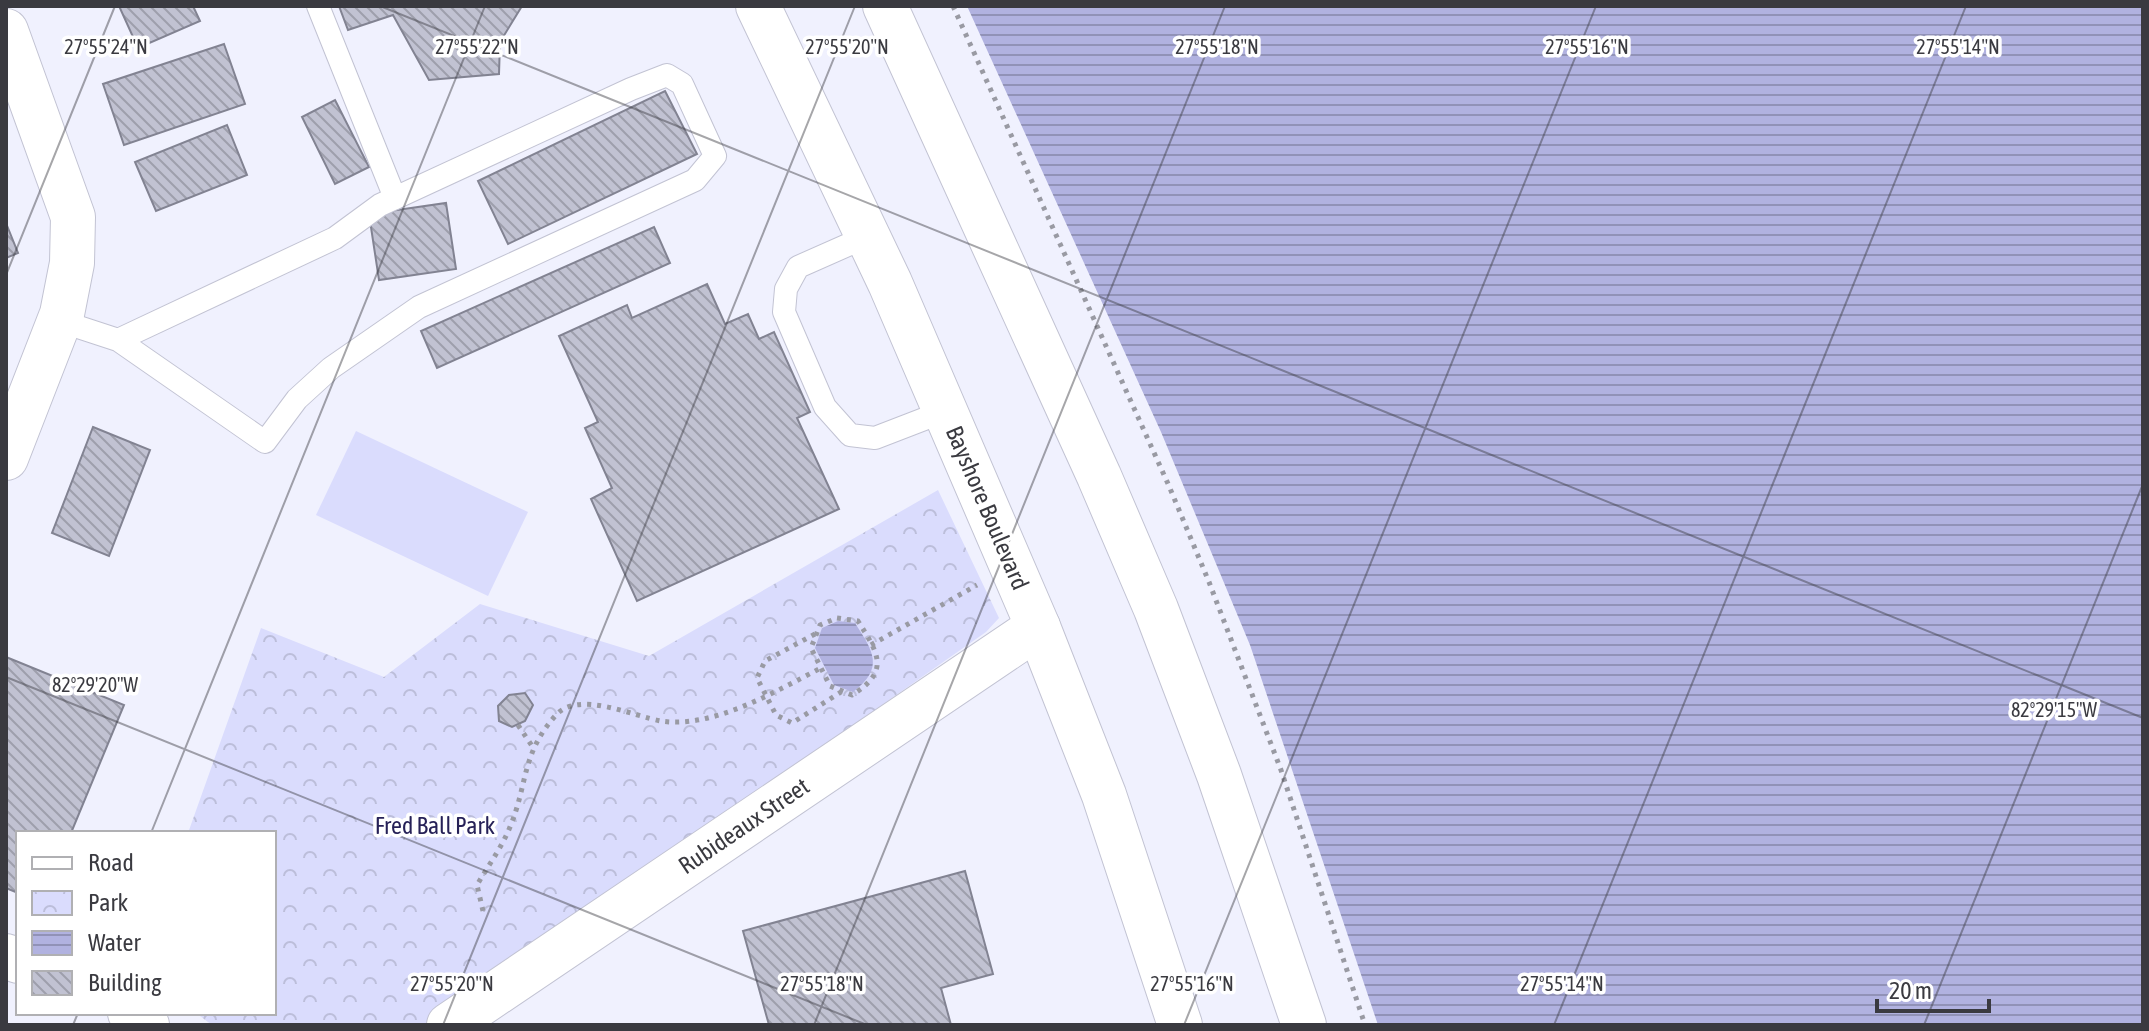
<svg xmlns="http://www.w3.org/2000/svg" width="2149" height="1031" font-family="'Asap Condensed',sans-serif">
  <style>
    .park { fill: url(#park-crowns) }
    .pitch { fill: #dadcfd }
    .water { fill: url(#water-rules) }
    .building { fill: url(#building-back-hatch); stroke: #828392; stroke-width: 2 }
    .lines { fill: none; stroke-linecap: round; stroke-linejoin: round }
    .service-casing { stroke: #c2c3d3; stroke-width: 24 }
    .minor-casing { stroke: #c2c3d3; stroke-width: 46 }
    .secondary-casing { stroke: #c2c3d3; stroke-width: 46 }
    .path { stroke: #999aa3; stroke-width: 5; stroke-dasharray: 4 6; stroke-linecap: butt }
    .service { stroke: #fff; stroke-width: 22 }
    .minor { stroke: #fff; stroke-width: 44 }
    .secondary { stroke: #fff; stroke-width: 44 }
    .ticks { fill: none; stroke: #3a3a40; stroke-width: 2; stroke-opacity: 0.45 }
    .labels { text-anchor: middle; stroke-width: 7; stroke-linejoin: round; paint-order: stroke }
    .street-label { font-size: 24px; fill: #3a3a40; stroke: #fff }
    .park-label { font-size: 24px; fill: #262157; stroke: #fff }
    .ticks-label { font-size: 20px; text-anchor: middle; fill: #3a3a40; stroke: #fff; stroke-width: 7; stroke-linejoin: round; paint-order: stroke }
  </style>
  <defs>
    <pattern id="park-crowns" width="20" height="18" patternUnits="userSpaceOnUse" patternTransform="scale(2)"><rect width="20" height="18" fill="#dadcfd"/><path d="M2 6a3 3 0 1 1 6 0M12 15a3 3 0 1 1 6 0" fill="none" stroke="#bcbeda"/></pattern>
    <pattern id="water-rules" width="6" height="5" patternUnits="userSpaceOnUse" patternTransform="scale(2)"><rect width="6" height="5" fill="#b1b2e0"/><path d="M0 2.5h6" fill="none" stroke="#9192b7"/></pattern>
    <pattern id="building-back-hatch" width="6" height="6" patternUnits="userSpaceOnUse" patternTransform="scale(2)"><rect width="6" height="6" fill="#c1c2d2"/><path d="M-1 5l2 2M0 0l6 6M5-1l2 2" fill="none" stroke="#9e9fac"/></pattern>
  </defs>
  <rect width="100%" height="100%" fill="#f0f1fe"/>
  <path class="park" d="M938 490 999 618 986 632 426 1025H212L196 1013H274V833H188L261 628 384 677 480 604 649 656Z"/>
  <path class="pitch" d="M356 431 528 512 488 596 316 515Z"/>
  <g class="water">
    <path d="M967 6H2143V1025H1378L1250 645 1161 432Z"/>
    <path d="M838 621 855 623C873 651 885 668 853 692L834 685 815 648 822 628Z"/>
  </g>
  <g class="building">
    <path d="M119 6H193L200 21 138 48Z"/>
    <path d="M339 6H522L500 42 499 74 429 80 393 15 348 30Z"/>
    <path d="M224 44 245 104 124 145 103 84Z"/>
    <path d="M665 91 697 154 508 244 478 181Z"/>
    <path d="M335 100 369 167 335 184 302 117Z"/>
    <path d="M227 125 247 175 156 211 135 162Z"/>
    <path d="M446 203 456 269 379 280 369 214Z"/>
    <path d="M6 223 18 253 6 258Z"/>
    <path d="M654 227 670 263 437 368 421 331Z"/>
    <path d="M707 284 725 324 748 314 759 339 774 332 810 412 797 418 839 509 637 601 591 499 612 488 585 428 598 422 559 336 627 305 632 318Z"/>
    <path d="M93 427 150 450 109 556 52 533Z"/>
    <path d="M6 657 124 705 71 833H18V893L6 888Z"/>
    <path d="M525 693 533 705 525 721 512 727 499 721 498 706 509 695Z"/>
    <path d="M965 871 993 974 941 988 951 1025H769L743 931Z"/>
  </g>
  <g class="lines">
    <defs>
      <g id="service">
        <path d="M318 6 395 198"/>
        <path d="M868 236 798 267 786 289 784 312 825 407 850 435 875 438 945 411"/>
        <path d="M60 321 118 340 335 238 380 205 631 89 667 75 682 84 715 156 695 180 419 307 331 368 297 399 265 442 118 340"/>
      </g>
      <g id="minor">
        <path d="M6 31 73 217 72 263 62 314 6 458"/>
        <path d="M6 956 18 961"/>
        <path d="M130 1013 147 1025"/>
        <path d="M449 1025 1038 627"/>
      </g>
      <g id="secondary">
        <path d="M758 6 890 283 1038 627 1104 795 1180 1025"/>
        <path d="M885 6 1099 476 1156 609 1219 775 1304 1025"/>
      </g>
    </defs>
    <use href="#service" class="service-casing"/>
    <use href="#minor" class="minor-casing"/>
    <use href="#secondary" class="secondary-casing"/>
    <g class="path">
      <path d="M953 6 1169 486 1209 582 1281 770 1365 1025"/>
      <path d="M837 618 858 621C878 653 891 671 852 695L830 686 811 648 820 625Z"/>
      <path d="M815 634 765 661 757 678 776 715 792 723 841 692"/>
      <path d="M871 645 977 585"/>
      <path d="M518 725 532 746"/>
      <path d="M483 911 477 885C488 866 502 847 510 827 528 784 521 754 556 715 578 690 633 716 661 721 713 729 776 691 821 668"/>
    </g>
    <use href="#service" class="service"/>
    <use href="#minor" class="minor"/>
    <use href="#secondary" class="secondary"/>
  </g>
  <path class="ticks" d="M380 6 2143 718M6 275 115 6M6 677 867 1025M151 833 485 6M73 1025 78 1013M443 1025 855 6M814 1025 1225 6M1184 1025 1596 6M1554 1025 1966 6M1924 1025 2143 484"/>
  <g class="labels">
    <g class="street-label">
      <text transform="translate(987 508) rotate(67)" y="8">Bayshore Boulevard</text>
      <text transform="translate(744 826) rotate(-34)" y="8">Rubideaux Street</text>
    </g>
    <g class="park-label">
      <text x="435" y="834">Fred Ball Park</text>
    </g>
  </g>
  <g class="ticks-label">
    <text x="106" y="54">27°55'24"N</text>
    <text x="477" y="54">27°55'22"N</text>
    <text x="847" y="54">27°55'20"N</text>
    <text x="1217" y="54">27°55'18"N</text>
    <text x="1587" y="54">27°55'16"N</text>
    <text x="1958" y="54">27°55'14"N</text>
    <text x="95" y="692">82°29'20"W</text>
    <text x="2054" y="717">82°29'15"W</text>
    <text x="452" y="991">27°55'20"N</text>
    <text x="822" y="991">27°55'18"N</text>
    <text x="1192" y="991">27°55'16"N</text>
    <text x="1562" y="991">27°55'14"N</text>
  </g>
  <rect width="2149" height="1031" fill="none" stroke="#3a3a40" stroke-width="16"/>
  <rect x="16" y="831" width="260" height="184" fill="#ffffff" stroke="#b0b0b3" stroke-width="2"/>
  <rect x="32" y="857" width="40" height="12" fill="#ffffff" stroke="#b0b0b3" stroke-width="2"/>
  <text x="88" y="871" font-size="24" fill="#3a3a40">Road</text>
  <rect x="32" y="891" width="40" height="24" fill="url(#park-crowns)" stroke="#b0b0b3" stroke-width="2"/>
  <text x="88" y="911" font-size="24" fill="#3a3a40">Park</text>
  <rect x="32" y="931" width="40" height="24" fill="url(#water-rules)" stroke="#b0b0b3" stroke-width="2"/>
  <text x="88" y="951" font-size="24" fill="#3a3a40">Water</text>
  <rect x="32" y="971" width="40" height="24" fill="url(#building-back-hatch)" stroke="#b0b0b3" stroke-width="2"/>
  <text x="88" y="991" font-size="24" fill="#3a3a40">Building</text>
  <path d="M1877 999v12h112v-12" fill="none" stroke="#3a3a40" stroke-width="4"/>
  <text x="1889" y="999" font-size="24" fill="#3a3a40" stroke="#ffffff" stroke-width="6" paint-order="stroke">20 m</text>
</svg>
